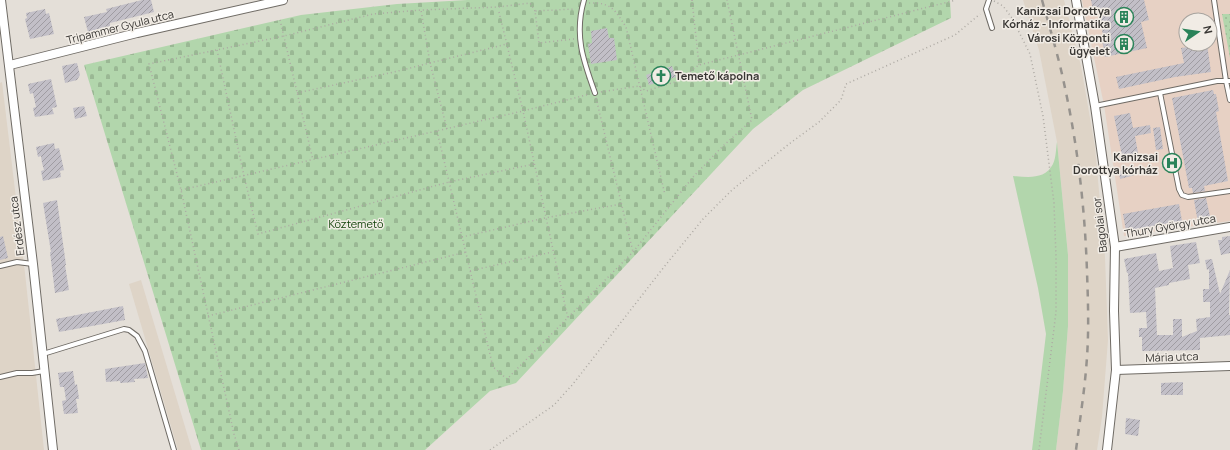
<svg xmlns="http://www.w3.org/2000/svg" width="1230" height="450" font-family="Manrope,sans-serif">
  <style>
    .built { fill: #ded4c7 }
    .medical { fill: #e7d1c4; fill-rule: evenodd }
    .grass { fill: #b2d6ac }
    .cemetery { fill: url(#cemetery-stones) }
    .park { fill: url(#park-dots) }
    .building { fill: url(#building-hatch) }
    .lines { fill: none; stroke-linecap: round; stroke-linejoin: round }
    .lane-casing { stroke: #6f6b65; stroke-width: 6 }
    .street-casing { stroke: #6f6b65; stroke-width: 10 }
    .path { stroke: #ada9a3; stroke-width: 1.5; stroke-dasharray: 1 3; stroke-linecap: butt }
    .lane { stroke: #fff; stroke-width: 4 }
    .street { stroke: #fff; stroke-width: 8 }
    .rail { stroke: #96928d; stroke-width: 2.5; stroke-dasharray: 7 7; stroke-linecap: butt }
    .labels { text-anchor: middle; stroke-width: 3; stroke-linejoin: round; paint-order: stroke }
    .poi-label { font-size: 11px; font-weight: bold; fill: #383633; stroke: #f1ece5; text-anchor: end }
    .street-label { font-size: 11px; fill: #383633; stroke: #f1ece5 }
    .park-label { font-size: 11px; fill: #0c3f04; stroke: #f1ece5 }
  </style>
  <defs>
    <pattern id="cemetery-stones" width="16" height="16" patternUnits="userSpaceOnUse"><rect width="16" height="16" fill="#b2d6ac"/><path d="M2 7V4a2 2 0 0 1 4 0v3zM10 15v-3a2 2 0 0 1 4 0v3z" fill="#9ab894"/></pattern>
    <pattern id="park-dots" width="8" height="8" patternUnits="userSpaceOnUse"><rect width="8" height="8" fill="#b2d6ac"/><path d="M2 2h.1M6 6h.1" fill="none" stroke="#9ab894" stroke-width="1.8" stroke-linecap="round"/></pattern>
    <pattern id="building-hatch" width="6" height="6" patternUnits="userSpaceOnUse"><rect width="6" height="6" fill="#c2bfc7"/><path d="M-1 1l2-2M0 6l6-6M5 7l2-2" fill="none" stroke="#9f9ca2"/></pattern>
  </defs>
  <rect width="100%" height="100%" fill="#e4dfd8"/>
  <g class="built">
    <path d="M1023 0H1064L1081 66 1095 147 1105 257 1108 340 1102 417 1097 450H1056L1063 391 1068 326V255L1057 142 1039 50Z"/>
    <path d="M2 82 25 273 44 450H0V83Z"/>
    <path d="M141 280 192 450H178L129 284Z"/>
  </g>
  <path class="medical" d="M1082 0H1230V221L1124 236 1104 105ZM1186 20H1210V44H1186Z"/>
  <path class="grass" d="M1057 142 1068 255V326L1063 391 1056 450H1032L1046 334 1038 288 1013 176C1028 177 1045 180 1053 164 1056 158 1056 148 1057 142Z"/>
  <path class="cemetery" d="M467 0H950L951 18 803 90 753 129 516 383 490 391 425 450H201L84 65 301 15 397 4Z"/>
  <path class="park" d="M1222 14H1230V58Z"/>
  <g class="building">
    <path d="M142 0H151L154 12 110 23V26L88 32 84 17 107 12 106 9Z"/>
    <path d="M1091 0H1144L1149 20 1141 22 1147 48 1105 57 1102 40H1104L1099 14 1094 15Z"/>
    <path d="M45 9 46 14 49 13 54 34 30 39 25 19 27 18 26 13Z"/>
    <path d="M607 28 609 38H614L617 60 591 64 588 44 592 43 591 31Z"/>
    <path d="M1207 44 1211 72 1175 77 1119 89 1116 77 1184 63 1181 48Z"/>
    <path d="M77 63 80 75 77 80 65 83 62 66Z"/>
    <path d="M672 66 676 77 649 85 646 75Z"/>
    <path d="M51 79 57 107 52 108 54 114 35 117 33 108 36 107 33 93 30 94 28 84Z"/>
    <path d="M1213 90 1214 94H1216L1219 111 1216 112 1228 181 1204 186 1205 191 1193 193 1192 188H1189L1172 98Z"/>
    <path d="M84 106 87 116 75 119 73 108Z"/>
    <path d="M1130 113 1133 128 1150 125 1151 133 1135 136 1138 153 1122 156 1114 116Z"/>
    <path d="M1160 127 1163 149 1156 150 1153 128Z"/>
    <path d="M54 143 55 149 59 148 64 170 60 171 61 177 43 181 41 171 44 170 42 163 41 156 38 157 36 147Z"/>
    <path d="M1133 168 1135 175 1120 179 1119 171Z"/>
    <path d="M1206 198 1211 221 1198 223 1194 200Z"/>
    <path d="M57 200 66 265H65L69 290 55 293 50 252H51L43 203Z"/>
    <path d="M1179 204 1182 221 1126 231 1123 214Z"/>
    <path d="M3 236 8 258 0 260V237Z"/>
    <path d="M1230 236V253L1221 255 1218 240H1222V237Z"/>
    <path d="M1196 242 1200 263 1188 265 1190 279 1169 283V285L1155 288 1157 335H1173V319H1182V337L1197 331 1196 319 1210 317V302H1203V289H1209V269L1207 270 1205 260 1212 259 1220 294 1230 270 1229 315H1230V335L1200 338V350L1142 351V337H1139V328H1147L1146 312 1130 313 1128 273H1127L1124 259 1156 253 1159 271 1173 268 1170 246Z"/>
    <path d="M123 306 125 320 59 332 56 319Z"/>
    <path d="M145 363 148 378 134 379 135 382 120 383V381L106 382 105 369Z"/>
    <path d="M73 371 75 385 77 384 79 399H76L78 413 64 414 62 401 66 400 64 387H60L58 373Z"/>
    <path d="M1183 382V395H1161V383Z"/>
    <path d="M1126 418 1140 420 1138 436 1125 434Z"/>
  </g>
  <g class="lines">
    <defs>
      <g id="lane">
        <path d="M584 0C574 35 583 60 595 93"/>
        <path d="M989 0 986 9 992 28"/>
        <path d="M1214 0 1226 81 1230 100"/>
        <path d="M1160 93 1179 189 1182 195 1188 197 1230 191"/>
        <path d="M1095 106 1217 81H1230"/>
        <path d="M0 266 17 262 33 264"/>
        <path d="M43 354 124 329 129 330 137 336 145 351 174 450"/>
        <path d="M0 377 17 373H32L44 371"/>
      </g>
      <g id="street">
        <path d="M1 0 33 264 53 450"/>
        <path d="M1076 0 1095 106 1115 247 1114 311 1116 370 1107 450"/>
        <path d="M10 65 137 33 283 0"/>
        <path d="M1115 247 1230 227"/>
        <path d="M1116 370 1230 366"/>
      </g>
    </defs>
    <use href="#lane" class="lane-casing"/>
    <use href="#street" class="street-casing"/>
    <g class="path">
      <path d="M692 0 699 65"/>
      <path d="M994 1 1003 6 1012 18 1030 54 1043 116 1054 203 1056 257V312L1039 450"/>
      <path d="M589 3C611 2 615 10 626 27L665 195"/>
      <path d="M499 12 523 111 568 319"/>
      <path d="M280 20 313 160"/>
      <path d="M574 39 539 43 535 11 575 9"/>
      <path d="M217 50 244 176 258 234 449 182 534 164"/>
      <path d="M601 92 639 86 646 91 675 82 699 65 956 0"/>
      <path d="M297 93 394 72 430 63 421 10"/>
      <path d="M596 98 633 252"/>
      <path d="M447 129 430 63 507 44"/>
      <path d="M437 131 493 367 507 379 633 252 693 177 723 146 752 120 727 0"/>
      <path d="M181 190 523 111 590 94"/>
      <path d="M462 237 545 218 621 204"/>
      <path d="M470 271 552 252"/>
      <path d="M208 316 466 252"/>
      <path d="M239 450 234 434 181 190 149 64 284 36 373 14 421 10 498 7 530 3 535 11"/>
      <path d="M490 450 554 405 573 384 664 267 703 219 732 190 789 144 819 122 841 100 846 84 955 35 980 14"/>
    </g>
    <use href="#lane" class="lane"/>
    <use href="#street" class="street"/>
    <path class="rail" d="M1042 0C1050 29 1059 58 1065 88 1078 148 1085 210 1087 272 1088 300 1089 328 1087 357 1085 388 1080 419 1076 450"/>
  </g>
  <defs>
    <symbol id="building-ring" viewBox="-11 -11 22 22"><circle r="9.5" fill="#f1ece5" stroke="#2a8359" stroke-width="1.5"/><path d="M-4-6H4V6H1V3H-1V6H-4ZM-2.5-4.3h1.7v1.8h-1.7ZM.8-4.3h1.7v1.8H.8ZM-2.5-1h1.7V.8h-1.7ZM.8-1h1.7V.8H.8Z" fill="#2a8359"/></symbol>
    <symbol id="church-ring" viewBox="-11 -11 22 22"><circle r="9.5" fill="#f1ece5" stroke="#2a8359" stroke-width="1.5"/><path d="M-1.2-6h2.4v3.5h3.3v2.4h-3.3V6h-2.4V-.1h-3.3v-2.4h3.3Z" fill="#2a8359"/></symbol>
    <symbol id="hospital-ring" viewBox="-11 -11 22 22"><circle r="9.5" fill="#f1ece5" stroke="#2a8359" stroke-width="1.5"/><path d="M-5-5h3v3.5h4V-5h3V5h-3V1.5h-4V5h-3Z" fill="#2a8359"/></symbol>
  </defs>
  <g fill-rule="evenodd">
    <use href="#building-ring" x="1113" y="6" width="22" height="22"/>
    <use href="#building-ring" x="1113" y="33" width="22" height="22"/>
    <use href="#church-ring" x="650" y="65" width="22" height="22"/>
    <use href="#hospital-ring" x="1161" y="152" width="22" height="22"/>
  </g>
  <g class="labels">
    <g class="poi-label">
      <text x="1110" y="15">Kanizsai Dorottya<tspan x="1110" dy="13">Kórház - Informatika</tspan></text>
      <text x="1110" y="42">Városi Központi<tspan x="1110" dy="13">ügyelet</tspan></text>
      <text x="675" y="80" text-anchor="start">Temető kápolna</text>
      <text x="1158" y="161">Kanizsai<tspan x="1158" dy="13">Dorottya kórház</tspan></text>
    </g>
    <g class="street-label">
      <text transform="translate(120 27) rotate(-14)" y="4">Tripammer Gyula utca</text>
      <text transform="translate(1100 225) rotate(-97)" y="4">Bagolai sor</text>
      <text transform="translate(17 226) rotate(-97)" y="4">Erdész utca</text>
      <text transform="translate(1170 226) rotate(-10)" y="4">Thury György utca</text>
      <text transform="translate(1172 357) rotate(-2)" y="4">Mária utca</text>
    </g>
    <g class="park-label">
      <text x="356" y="228">Köztemető</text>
    </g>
  </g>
  <g transform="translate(1198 32) rotate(77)"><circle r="19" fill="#f1ece5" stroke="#a7a39e"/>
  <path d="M0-3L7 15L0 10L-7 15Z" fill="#2a8359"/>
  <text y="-6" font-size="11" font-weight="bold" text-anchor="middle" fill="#383633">N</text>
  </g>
</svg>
